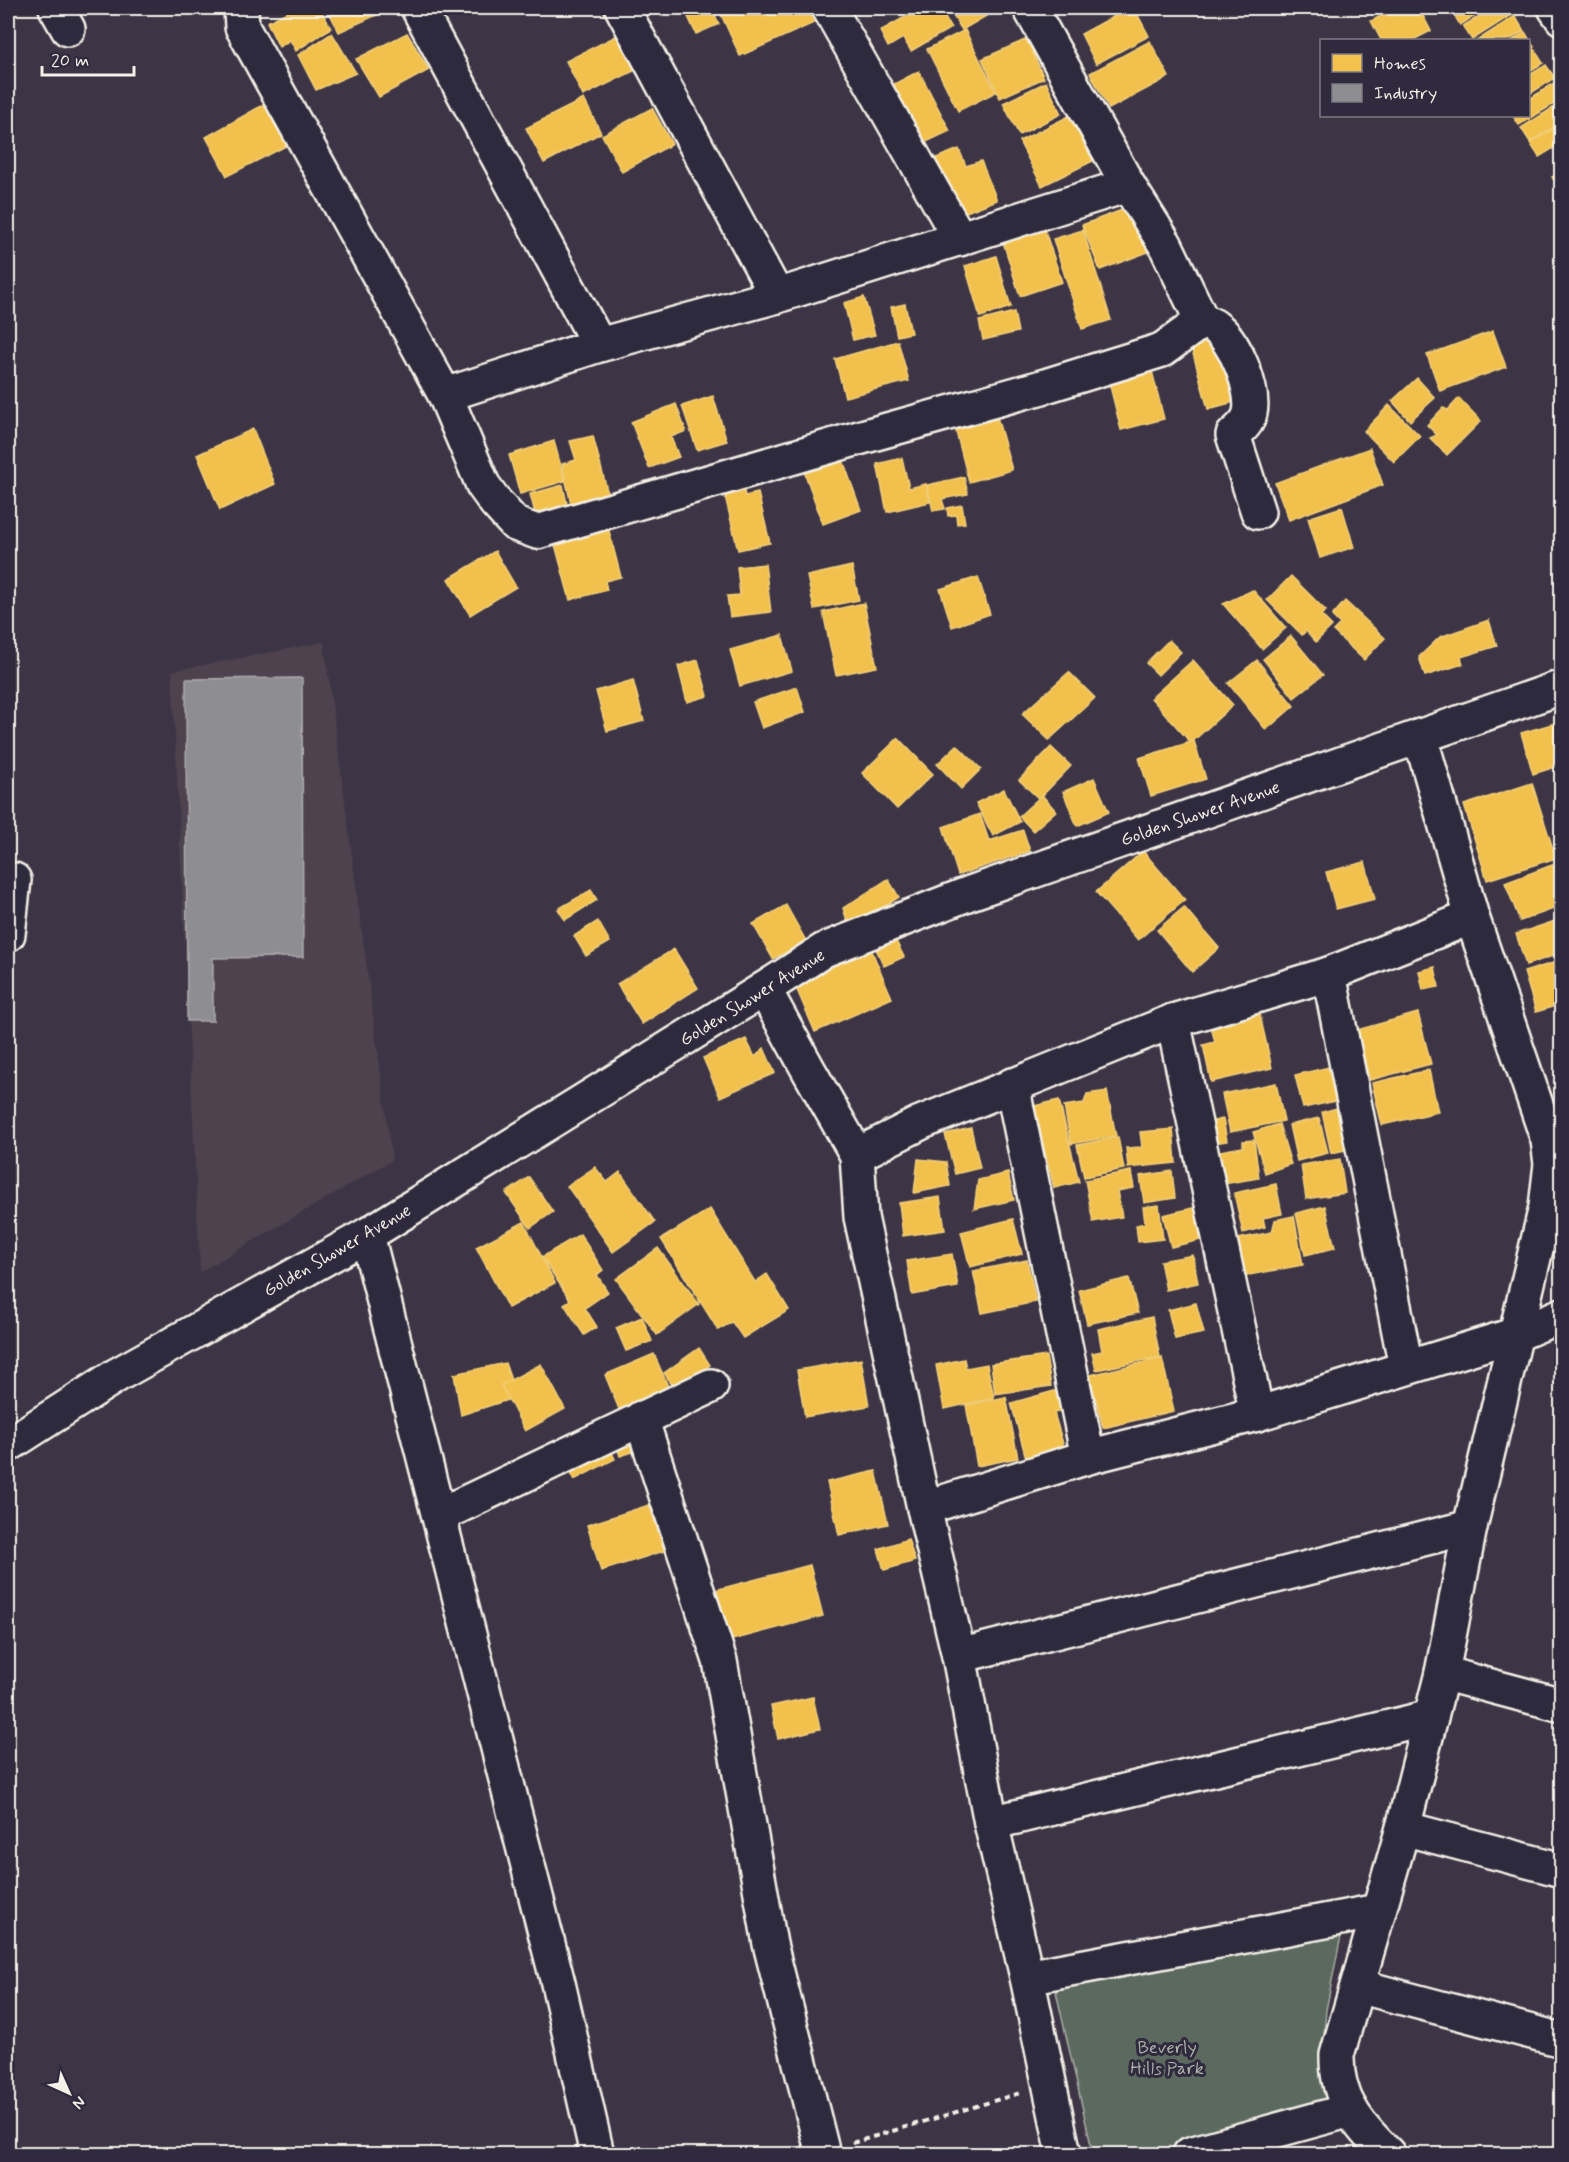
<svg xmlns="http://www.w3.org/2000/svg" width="1569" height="2162" font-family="Mynerve,sans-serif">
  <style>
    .built { fill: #4e424e }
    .green { fill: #5b695f; stroke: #a8ada4; stroke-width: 1.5 }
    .homes { fill: #f2c14e; stroke: #f3cf7c; stroke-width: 1.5 }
    .industry { fill: #8d8d92; stroke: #acabac; stroke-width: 1.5 }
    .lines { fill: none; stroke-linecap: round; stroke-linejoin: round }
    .minor-casing { stroke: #f4f1e8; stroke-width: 38 }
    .path { stroke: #f4f1e8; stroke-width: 4; stroke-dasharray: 6 4.5; stroke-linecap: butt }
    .minor { stroke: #2f2a3d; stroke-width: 33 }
    .labels { text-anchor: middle; stroke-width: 6; stroke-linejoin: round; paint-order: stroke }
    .street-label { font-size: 18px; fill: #f4f1e8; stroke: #2f2a3d }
    .park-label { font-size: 18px; fill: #afb4aa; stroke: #2f2a3d }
  </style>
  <rect width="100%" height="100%" fill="#3d3545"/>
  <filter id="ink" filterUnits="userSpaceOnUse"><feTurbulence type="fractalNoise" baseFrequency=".0167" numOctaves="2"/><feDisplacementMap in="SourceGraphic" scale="12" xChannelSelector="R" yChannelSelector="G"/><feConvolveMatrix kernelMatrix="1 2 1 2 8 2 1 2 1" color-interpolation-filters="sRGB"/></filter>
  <g filter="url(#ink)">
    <path class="built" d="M324 642 392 1160 200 1272 172 671Z"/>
    <path class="green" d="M1343 1926 1326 2010 1322 2057 1343 2102 1158 2154H1093L1055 1987Z"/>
    <g class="homes">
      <path d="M295 8H320L331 28 296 51 290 40 279 47 267 22Z"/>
      <path d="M327 8H392L339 32Z"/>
      <path d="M684 8H712L719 24 696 34Z"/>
      <path d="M718 8H807L814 23 740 56Z"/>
      <path d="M921 8H939L951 28 911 51 903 38 888 47 880 31Z"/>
      <path d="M948 8H1000L962 30Z"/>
      <path d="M1129 8H1134L1149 36 1096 64 1081 34Z"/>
      <path d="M1396 8H1419L1431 31 1413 40H1381L1371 21Z"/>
      <path d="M1457 8H1488L1460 25 1452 11Z"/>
      <path d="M1493 8H1513L1516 12 1472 40 1463 26Z"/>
      <path d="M1515 16 1524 31 1509 40H1478Z"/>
      <path d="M965 30 996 92 958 111 927 49Z"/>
      <path d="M1525 32 1534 47 1528 51V40H1513Z"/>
      <path d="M332 33 356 73 316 90 298 55Z"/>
      <path d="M407 33 429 70 379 97 356 59Z"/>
      <path d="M618 35 636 70 583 96 566 61Z"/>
      <path d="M1027 39 1044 78 1000 98 982 59Z"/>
      <path d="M1150 41 1169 77 1109 109 1090 73Z"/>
      <path d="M1534 49 1543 63 1528 72V52Z"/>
      <path d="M1546 65 1555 78 1528 95V76Z"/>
      <path d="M919 71 950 131 922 144 892 85Z"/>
      <path d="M1046 82 1061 114 1019 135 1003 103Z"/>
      <path d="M1554 83 1562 95V99L1519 125 1513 116H1528V100Z"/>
      <path d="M584 99 601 133 544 163 526 128Z"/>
      <path d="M268 102 290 144 227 176 206 137Z"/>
      <path d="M1562 102V122L1530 142 1521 128Z"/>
      <path d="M652 108 672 144 622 172 602 135Z"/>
      <path d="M1071 115 1093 161 1042 186 1019 141Z"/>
      <path d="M1562 123V143L1539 157 1530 143Z"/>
      <path d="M959 149 966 166 981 161 997 200 956 216 934 159Z"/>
      <path d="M1562 171V191H1561L1552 177Z"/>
      <path d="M1130 207 1148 252 1100 270 1082 225Z"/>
      <path d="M1044 228 1062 282 1020 296 1003 242Z"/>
      <path d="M1083 230 1111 320 1082 329 1053 239Z"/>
      <path d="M996 256 1011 307 980 317 965 266Z"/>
      <path d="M864 297 875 335 853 340 844 303Z"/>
      <path d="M905 304 911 333 897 336 891 307Z"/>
      <path d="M1014 312 1018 332 983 340 979 321Z"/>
      <path d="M1493 331 1506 367 1440 391 1427 355Z"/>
      <path d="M1222 338 1238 401 1208 409 1191 346Z"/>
      <path d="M898 341 909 381 845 397 835 359Z"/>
      <path d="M1151 367 1164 419 1121 430 1108 378Z"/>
      <path d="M1417 378 1435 398 1410 421 1392 401Z"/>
      <path d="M713 396 727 441 697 450 682 406Z"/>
      <path d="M1459 398 1481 421 1447 455 1430 438 1437 435 1427 425 1443 408 1448 410Z"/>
      <path d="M676 404 686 431 671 437 679 457 649 468 631 422Z"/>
      <path d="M1389 405 1420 436 1394 462 1364 431Z"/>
      <path d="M997 417 1012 470 969 482 955 428Z"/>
      <path d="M253 429 275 484 220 510 197 455Z"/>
      <path d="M593 436 608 494 571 504 562 464 576 460 570 441Z"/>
      <path d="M554 441 565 481 520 494 509 455Z"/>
      <path d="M1370 448 1383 485 1289 520 1275 483Z"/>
      <path d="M839 449 861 510 823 524 801 463Z"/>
      <path d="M902 458 909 488 926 484 930 502 887 512 877 464Z"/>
      <path d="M964 477 968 494 942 499 945 509 933 511 927 485Z"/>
      <path d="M563 485 567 504 535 513 530 494Z"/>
      <path d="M743 487 745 496 758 493 770 543 738 550 724 492Z"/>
      <path d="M962 505 965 523 957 524 956 515 948 516 947 508Z"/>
      <path d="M1342 507 1354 547 1320 558 1308 518Z"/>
      <path d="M607 523 621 577 605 581 607 590 570 600 553 537Z"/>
      <path d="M495 551 516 587 470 615 448 579Z"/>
      <path d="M765 564 771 612 730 617 727 596 740 595 737 567Z"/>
      <path d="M852 566 859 600 814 609 807 576Z"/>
      <path d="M1291 576 1326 611 1321 615 1332 626 1316 642 1306 631 1302 635 1267 600Z"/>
      <path d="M978 577 990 614 952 627 940 589Z"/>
      <path d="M1253 590 1286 628 1262 649 1223 604Z"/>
      <path d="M1345 601 1385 638 1364 660 1333 631 1340 624 1332 616Z"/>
      <path d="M864 603 877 667 836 675 823 612Z"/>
      <path d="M1489 620 1497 646 1461 657 1463 664 1425 676 1419 657 1440 637Z"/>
      <path d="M782 635 792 671 740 686 730 650Z"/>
      <path d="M1291 636 1323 675 1294 698 1263 659Z"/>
      <path d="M1169 640 1181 652 1158 675 1146 663Z"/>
      <path d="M698 660 708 696 687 702 678 666Z"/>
      <path d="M1193 660 1233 705 1191 743 1151 698Z"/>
      <path d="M1257 660 1294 706 1266 730 1228 683Z"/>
      <path d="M1069 672 1095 698 1049 740 1022 714Z"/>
      <path d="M633 680 644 721 607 731 596 691Z"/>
      <path d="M797 687 805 712 762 728 753 702Z"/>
      <path d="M1562 721V765L1533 774 1521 733Z"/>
      <path d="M898 738 933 774 897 809 862 773Z"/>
      <path d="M1194 741 1206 779 1151 796 1139 758Z"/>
      <path d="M957 745 981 769 961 789 937 764Z"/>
      <path d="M1051 747 1071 766 1039 799 1019 780Z"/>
      <path d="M1094 778 1109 812 1077 826 1063 792Z"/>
      <path d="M1532 783 1556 858 1487 880 1464 805Z"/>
      <path d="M1004 789 1020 822 993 836 976 803Z"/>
      <path d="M1042 795 1056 811 1033 831 1019 816Z"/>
      <path d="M980 814 989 841 1023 830 1030 851 958 875 943 827Z"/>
      <path d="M1143 851 1185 900 1138 940 1096 892Z"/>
      <path d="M1562 861V906L1520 921 1505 883Z"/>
      <path d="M1365 862 1375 899 1336 909 1326 872Z"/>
      <path d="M888 879 899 897 850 929 843 908Z"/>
      <path d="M591 890 597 900 565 920 558 909Z"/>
      <path d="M786 905 806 941 773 959 753 924Z"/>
      <path d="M1184 907 1219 948 1192 972 1157 930Z"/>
      <path d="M598 921 610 942 586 956 574 936Z"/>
      <path d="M1555 921 1562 940V953L1526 965 1516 934Z"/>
      <path d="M895 939 904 957 884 966 876 949Z"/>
      <path d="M674 949 698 988 642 1024 617 984Z"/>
      <path d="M871 949 892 998 815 1032 794 983Z"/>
      <path d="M1562 960V1004L1536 1012 1524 972Z"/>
      <path d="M1435 967 1439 987 1423 990 1419 971Z"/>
      <path d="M1259 1011 1272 1068 1211 1082 1203 1045 1215 1042 1210 1023Z"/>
      <path d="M1418 1013 1431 1064 1370 1080 1357 1030Z"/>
      <path d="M746 1039 755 1057 764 1048 775 1073 720 1097 703 1058Z"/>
      <path d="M1334 1066 1341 1100 1303 1108 1295 1075Z"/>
      <path d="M1429 1070 1438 1112 1382 1125 1372 1083Z"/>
      <path d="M1276 1083 1284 1121 1230 1132 1222 1094Z"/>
      <path d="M1107 1091 1116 1136 1071 1144 1064 1106 1084 1103 1087 1094Z"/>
      <path d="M1059 1100 1079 1182 1054 1188 1034 1106Z"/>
      <path d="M1345 1106 1355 1148 1331 1153 1322 1112Z"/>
      <path d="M1319 1118 1328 1153 1297 1161 1289 1125Z"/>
      <path d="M1223 1119 1227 1141 1209 1144 1205 1123Z"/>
      <path d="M1279 1124 1291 1164 1265 1173 1253 1132Z"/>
      <path d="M971 1128 980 1168 955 1174 945 1134Z"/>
      <path d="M1173 1129 1176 1163 1128 1168 1126 1148 1142 1147 1140 1132Z"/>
      <path d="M1118 1137 1124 1169 1084 1177 1077 1145Z"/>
      <path d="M1254 1140 1259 1178 1224 1184 1219 1151 1243 1147V1141Z"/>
      <path d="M918 1159 946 1162 950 1186 914 1193Z"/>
      <path d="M1340 1159 1345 1193 1306 1199 1301 1165Z"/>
      <path d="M595 1167 607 1182 620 1172 655 1222 613 1252 567 1186Z"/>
      <path d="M1131 1171 1134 1188 1117 1191 1122 1217 1093 1222 1085 1180Z"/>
      <path d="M1172 1171 1175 1198 1144 1203 1140 1176Z"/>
      <path d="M1008 1173 1014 1200 974 1209 978 1180Z"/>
      <path d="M529 1177 553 1212 530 1228 506 1193Z"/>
      <path d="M1276 1184 1282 1214 1263 1218 1265 1227 1243 1233 1234 1193Z"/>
      <path d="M940 1197 945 1230 903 1236 899 1203Z"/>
      <path d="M1159 1205 1163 1239 1138 1242 1136 1225 1145 1223 1143 1207Z"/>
      <path d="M1325 1206 1335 1248 1305 1255 1296 1213Z"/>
      <path d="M1197 1207 1205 1239 1171 1247 1163 1215Z"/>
      <path d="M710 1209 755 1282 767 1274 789 1310 743 1338 732 1322 718 1330 661 1239Z"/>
      <path d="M1294 1216 1303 1265 1244 1276 1237 1239 1272 1232 1275 1220Z"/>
      <path d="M1013 1219 1022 1254 970 1267 961 1232Z"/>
      <path d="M524 1222 555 1283 508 1308 476 1247Z"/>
      <path d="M580 1234 603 1270 597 1275 608 1292 585 1308 597 1327 584 1335 564 1304 570 1300 542 1257Z"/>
      <path d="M658 1248 699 1304 657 1335 616 1279Z"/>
      <path d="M952 1254 958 1287 912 1295 907 1261Z"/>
      <path d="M1193 1255 1198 1283 1166 1290 1160 1261Z"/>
      <path d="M1027 1260 1036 1302 982 1313 973 1271Z"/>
      <path d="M1129 1278 1138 1313 1087 1324 1079 1290Z"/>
      <path d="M1196 1303 1204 1333 1175 1339 1168 1310Z"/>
      <path d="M642 1317 652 1341 626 1351 616 1328Z"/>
      <path d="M1152 1317 1160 1357 1096 1370 1092 1353 1102 1351 1098 1329Z"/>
      <path d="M699 1348 710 1365 675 1389 664 1373Z"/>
      <path d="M654 1354 671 1393 621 1414 605 1375Z"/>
      <path d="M1046 1356 1051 1386 995 1394 991 1364Z"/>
      <path d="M1162 1358 1174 1411 1103 1428 1090 1375Z"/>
      <path d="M861 1359 869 1406 805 1417 797 1370Z"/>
      <path d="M964 1359 966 1368 987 1364 994 1398 944 1409 936 1365Z"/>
      <path d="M505 1363 517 1397 461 1415 454 1374Z"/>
      <path d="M541 1364 565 1409 525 1431 501 1385Z"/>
      <path d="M1065 1388 1071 1409 1054 1413 1064 1447 1026 1458 1011 1403Z"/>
      <path d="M1006 1397 1018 1458 977 1466 966 1405Z"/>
      <path d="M634 1434 639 1450 620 1456 615 1440Z"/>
      <path d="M607 1442 615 1459 574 1480 566 1463Z"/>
      <path d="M876 1471 888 1524 839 1535 827 1482Z"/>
      <path d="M649 1505 664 1551 601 1571 587 1525Z"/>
      <path d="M908 1539 915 1561 884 1570 878 1549Z"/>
      <path d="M810 1565 823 1616 728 1641 715 1590Z"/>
      <path d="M813 1697 820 1729 778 1739 771 1706Z"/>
    </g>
    <path class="industry" d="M302 678 303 957 213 958V1021H187L186 679Z"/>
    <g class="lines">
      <defs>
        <g id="minor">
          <path d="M56 8 68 29"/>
          <path d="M241 8 242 27 445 395 483 485 496 503 515 524 537 532 869 435 1042 387 1162 350 1202 321 1165 244 1128 185 1030 8"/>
          <path d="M418 8 599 345"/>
          <path d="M622 8 777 296"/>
          <path d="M829 8 960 239"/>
          <path d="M1555 8 1562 18"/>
          <path d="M1202 321C1207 323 1212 324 1215 327 1235 340 1255 390 1250 413 1248 423 1240 429 1233 435L1258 512"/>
          <path d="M445 395 599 345 777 296 1128 185"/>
          <path d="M8 934 14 880"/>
          <path d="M1329 974 1406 1367"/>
          <path d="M764 989 808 1069 857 1155 861 1217 924 1508 959 1656 991 1823 1027 1977 1064 2154"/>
          <path d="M1173 1021 1257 1414"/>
          <path d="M1012 1085 1088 1457"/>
          <path d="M857 1155 920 1123 1173 1021 1329 974 1472 917"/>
          <path d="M367 1235 558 1983 597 2154"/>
          <path d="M641 1418 720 1661 770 1944 823 2154"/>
          <path d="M8 1445 117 1375 367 1235 764 989 824 950 970 893 1562 687"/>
          <path d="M924 1508 1088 1457 1257 1414 1517 1334 1562 1315"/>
          <path d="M440 1515 711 1386"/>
          <path d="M959 1656 1470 1527"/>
          <path d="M1442 1673 1562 1705"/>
          <path d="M991 1823 1431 1717"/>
          <path d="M1403 1828 1562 1870"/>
          <path d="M1027 1977 1378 1911"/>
          <path d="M1358 1986 1562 2040"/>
          <path d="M1190 2154 1351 2110"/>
          <path d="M1388 2154C1358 2125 1336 2099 1337 2055L1403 1828 1442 1673 1470 1527 1546 1207 1551 1164 1548 1140 1472 917 1420 736"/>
        </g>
      </defs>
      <use href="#minor" class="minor-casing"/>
      <path class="path" d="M852 2143 1020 2093"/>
      <use href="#minor" class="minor"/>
    </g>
  </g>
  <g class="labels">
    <g class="street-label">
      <text transform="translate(1200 813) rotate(-19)" y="6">Golden Shower Avenue</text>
      <text transform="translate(752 997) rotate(-32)" y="6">Golden Shower Avenue</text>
      <text transform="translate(337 1250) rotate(-30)" y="6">Golden Shower Avenue</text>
    </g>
    <g class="park-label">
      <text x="1167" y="2053">Beverly<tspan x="1167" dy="21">Hills Park</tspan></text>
    </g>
  </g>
  <rect width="1569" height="2162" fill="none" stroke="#2f2a3d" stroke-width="30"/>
  <rect x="15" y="15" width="1539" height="2132" fill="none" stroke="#f4f1e8" stroke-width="2" filter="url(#ink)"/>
  <rect x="1320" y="39" width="210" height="78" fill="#2f2a3d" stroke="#7e7a81" stroke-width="1.5"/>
  <rect x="1332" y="54" width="30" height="18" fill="#f2c14e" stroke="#7e7a81" stroke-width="1.5"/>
  <text x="1374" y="69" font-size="18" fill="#f4f1e8">Homes</text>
  <rect x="1332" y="84" width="30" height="18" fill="#8d8d92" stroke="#7e7a81" stroke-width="1.5"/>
  <text x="1374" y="99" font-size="18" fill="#f4f1e8">Industry</text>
  <g transform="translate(69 2093) rotate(135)" stroke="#2f2a3d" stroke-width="4.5" paint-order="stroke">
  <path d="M0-4.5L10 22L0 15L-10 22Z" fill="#f4f1e8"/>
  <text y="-9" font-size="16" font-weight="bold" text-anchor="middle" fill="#f4f1e8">N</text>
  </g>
  <path d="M42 66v9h92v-9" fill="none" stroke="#f4f1e8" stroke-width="3"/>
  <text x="51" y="66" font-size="18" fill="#f4f1e8" stroke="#2f2a3d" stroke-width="4.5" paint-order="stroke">20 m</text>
</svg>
